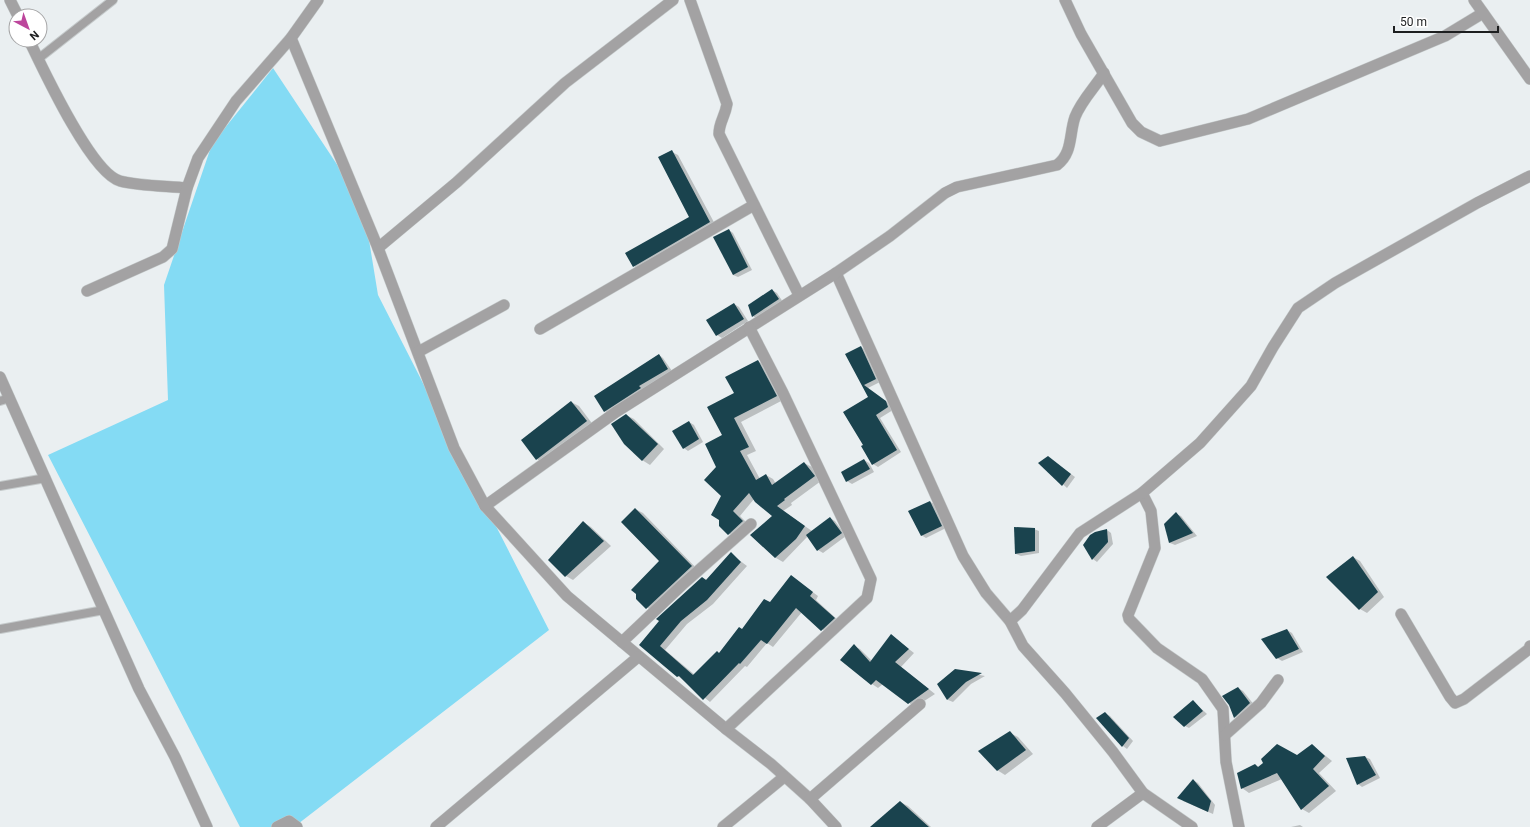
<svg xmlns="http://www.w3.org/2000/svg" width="1530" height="827" font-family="Roboto,sans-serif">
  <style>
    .green { fill: #84dbf4 }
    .shadow { fill: #0003 }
    .building { fill: #1a434e }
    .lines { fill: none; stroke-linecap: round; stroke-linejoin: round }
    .service-casing { stroke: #c5cacb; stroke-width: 10 }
    .minor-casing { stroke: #c5cacb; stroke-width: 12 }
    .tertiary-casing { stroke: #c5cacb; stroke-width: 12 }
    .service { stroke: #a3a2a3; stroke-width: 8 }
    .minor { stroke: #a3a2a3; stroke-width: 11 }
    .tertiary { stroke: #a3a2a3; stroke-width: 11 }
  </style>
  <rect width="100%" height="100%" fill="#eaeff1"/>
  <path class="green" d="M273 68 340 169 369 240 378 295 549 630 294 827H240L48 455 168 400 164 285 212 144Z"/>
  <g class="shadow">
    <path d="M672 152 678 155 716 226 640 270 634 266 690 217Z"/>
    <path d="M729 230 733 233 752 270 738 277 733 275Z"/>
    <path d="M772 290 777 293 783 302 757 319 753 316Z"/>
    <path d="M734 304 739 307 748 321 722 338 717 335Z"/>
    <path d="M861 347 866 350 880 382 868 388 891 405 893 410 880 418 901 452 878 467 873 464 862 446 864 445 869 398 847 354Z"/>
    <path d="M659 355 663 358 672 371 609 414 605 411Z"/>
    <path d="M758 361 765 365 783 400 741 422 756 451 747 455 760 479 766 475 773 479 776 484 804 463 812 467 821 481 791 503 792 505 783 511 812 531 830 518 835 521 846 536 823 553 818 550 808 536 783 562 776 558 751 535 774 516 754 499 740 516 750 526 736 538 729 534 718 467 723 436 735 393Z"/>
    <path d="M571 402 579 406 594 426 544 464 537 459 522 440Z"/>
    <path d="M626 415 634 419 664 449 650 465 642 460Z"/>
    <path d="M689 422 694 425 703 442 688 451 684 448Z"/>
    <path d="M864 460 869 463 874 472 852 484 847 481Z"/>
    <path d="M1052 460 1075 477 1067 488 1040 463Z"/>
    <path d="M930 502 935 504 946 528 926 538 921 535 909 511Z"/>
    <path d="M635 509 643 513 699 571 654 613 637 599V594L660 561Z"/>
    <path d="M1176 514 1181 516 1197 536 1175 545 1170 543 1165 525Z"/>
    <path d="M583 522 591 527 611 546 573 580 566 576 550 560Z"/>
    <path d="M1034 529 1039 531V553L1021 556 1016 554Z"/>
    <path d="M1107 530 1111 533 1113 544 1097 562 1093 559 1084 545Z"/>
    <path d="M731 554 747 566 713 604 687 624 665 650 695 675 720 654 770 603 792 577 818 596 816 600 840 622 828 634 802 612 773 647 767 643 747 667 745 666 710 702 640 645 702 578 707 580Z"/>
    <path d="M1353 557 1360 561 1384 597 1367 613 1360 609 1328 577Z"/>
    <path d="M1287 630 1292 633 1303 652 1282 661 1277 658Z"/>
    <path d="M892 636 914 653 901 667 935 694 915 707 883 684 878 688 872 684 842 659 854 646 860 649 872 661Z"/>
    <path d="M955 670 985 676 971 684 953 702 948 700 939 684Z"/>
    <path d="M1238 688 1243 691 1255 706 1239 720 1235 717Z"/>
    <path d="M1193 701 1207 714 1189 728 1185 726Z"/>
    <path d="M1105 713 1110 716 1133 741 1127 749 1123 746 1098 718Z"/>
    <path d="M1010 733 1018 737 1033 754 1005 775 997 770Z"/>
    <path d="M1312 745 1332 761 1319 773 1336 791 1309 813 1302 809 1282 779 1249 793 1242 788 1255 765 1259 767 1297 756Z"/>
    <path d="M1365 757 1370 759 1380 778 1362 787 1358 784Z"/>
    <path d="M1193 780 1198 783 1215 805 1213 814 1183 801Z"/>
    <path d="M900 802 908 806 931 827H871Z"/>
    <path d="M1300 825 1303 827H1291Z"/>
  </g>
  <g class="building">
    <path d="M672 150 710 222 633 267 625 253 689 217 658 157Z"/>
    <path d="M729 229 748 267 733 275 713 237Z"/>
    <path d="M772 289 779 299 752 317 748 305Z"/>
    <path d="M734 303 744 319 716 336 706 320Z"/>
    <path d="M861 346 876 379 864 385 886 401 888 407 876 415 897 450 872 465 861 446 863 445 843 412 868 397 845 354Z"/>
    <path d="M659 354 668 369 639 386 641 388 604 412 594 396Z"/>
    <path d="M758 360 777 396 734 418 749 447 740 451 756 480 766 474 772 485 804 462 815 476 784 499 785 500 777 506 805 526 796 539 775 558 750 535 772 516 755 502 749 493 733 511 743 521 728 535 719 526V520L711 515 721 496 704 480 716 467 705 444 722 435 707 407 734 393 725 377Z"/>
    <path d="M571 401 587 421 536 460 521 440Z"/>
    <path d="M626 414 658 444 642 461 624 444 611 424Z"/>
    <path d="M689 421 699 439 683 449 672 431Z"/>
    <path d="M1048 456 1071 474 1062 486 1038 463Z"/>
    <path d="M864 459 870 469 846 482 841 472Z"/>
    <path d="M930 501 942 526 921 536 908 511Z"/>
    <path d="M635 508 692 566 646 609 636 599V594L631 590 659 561 621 522Z"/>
    <path d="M1176 512 1193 533 1169 543 1164 524Z"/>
    <path d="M830 517 842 533 817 551 806 535Z"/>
    <path d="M583 521 604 541 565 577 548 560Z"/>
    <path d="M1014 527 1035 528V551L1015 554Z"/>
    <path d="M1107 529 1108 542 1092 560 1083 545 1090 535 1095 532Z"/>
    <path d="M731 552 741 562 707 600 681 621 660 646 693 675 717 651 719 653 739 627 742 629 764 599 770 602 791 575 813 592 810 596 835 618 821 631 796 608 767 644 761 640 740 664 739 663 703 700 679 676 677 677 639 645 659 621 656 619 702 577 706 580Z"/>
    <path d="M1353 556 1378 592 1359 610 1326 577Z"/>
    <path d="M1287 629 1299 649 1276 659 1261 639Z"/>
    <path d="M891 634 909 649 895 662 929 689 908 704 876 680 871 685 840 660 854 644 870 662Z"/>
    <path d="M955 669 982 673 966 682 947 700 937 684Z"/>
    <path d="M1238 687 1250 703 1234 718 1229 705 1222 696Z"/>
    <path d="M1193 700 1203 711 1184 727 1173 717Z"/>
    <path d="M1105 712 1129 738 1122 747 1096 718Z"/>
    <path d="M1010 731 1026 750 997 771 978 751Z"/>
    <path d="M1277 744 1297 755 1312 744 1325 756 1313 769 1329 786 1301 810 1277 773 1241 789 1237 773 1255 764 1258 767 1263 763 1261 759Z"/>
    <path d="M1365 756 1376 775 1357 785 1346 758Z"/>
    <path d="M1193 779 1211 801 1208 812 1177 798Z"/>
    <path d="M900 801 929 827H870Z"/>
  </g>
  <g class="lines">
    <defs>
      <g id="service">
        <path d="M38 59 113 0"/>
        <path d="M0 401 10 398"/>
        <path d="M0 486 46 478"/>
        <path d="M0 629 104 610"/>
      </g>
      <g id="minor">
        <path d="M10 0 18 16"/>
        <path d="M690 0 727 104C725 117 719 122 719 134L799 295"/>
        <path d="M1065 0 1081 34 1132 123 1141 132 1160 141 1248 119 1445 36 1483 13"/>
        <path d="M291 38 378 248 454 448 485 506 567 596 726 729 771 764 810 799 836 827"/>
        <path d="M29 40C43 69 91 173 120 181 139 186 167 186 187 188"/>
        <path d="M378 248 457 182 565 83 673 0"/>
        <path d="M836 273 963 556 986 593 1010 621 1023 646 1065 693 1113 752 1143 793 1192 827"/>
        <path d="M87 291 163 257 172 249 187 188 198 158 236 101 291 38 318 0"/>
        <path d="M540 329 754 205"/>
        <path d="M418 352 504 305"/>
        <path d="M1142 493 1151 511 1155 548 1128 615 1129 619 1157 648 1202 679 1223 709 1226 762 1239 827"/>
        <path d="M485 506 616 412 836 273 890 236 945 193 957 187 1057 165C1073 153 1069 134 1075 117 1081 101 1095 87 1104 73"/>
        <path d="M1401 614 1450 697 1455 703 1464 699 1529 649 1530 646"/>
        <path d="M1010 621 1022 610 1080 533 1142 493 1200 443 1251 386 1273 347 1298 308 1335 283 1477 203 1530 176"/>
        <path d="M622 642 682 585 751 524"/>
        <path d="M726 729 867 598 871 579 783 393 749 327"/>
        <path d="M1225 735 1261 703 1278 680"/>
        <path d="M810 799 920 704"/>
        <path d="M277 827 289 821 297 827"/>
        <path d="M436 827 638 657"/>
        <path d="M723 827 784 777"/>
        <path d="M1097 827 1143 793"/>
      </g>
      <g id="tertiary">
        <path d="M1474 0 1530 79"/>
        <path d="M0 377 139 689 175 757 207 827"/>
      </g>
    </defs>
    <use href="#service" class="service-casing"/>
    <use href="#minor" class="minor-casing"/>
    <use href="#tertiary" class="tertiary-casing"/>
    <use href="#service" class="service"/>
    <use href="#minor" class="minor"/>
    <use href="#tertiary" class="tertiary"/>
  </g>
  <g transform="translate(28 28) rotate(139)"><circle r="19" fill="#ffffff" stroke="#a5a5a6"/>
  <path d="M0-3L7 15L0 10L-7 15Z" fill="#bd469c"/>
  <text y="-6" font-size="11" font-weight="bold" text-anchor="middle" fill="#1d1f20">N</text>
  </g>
  <path d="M1394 26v6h104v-6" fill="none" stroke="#1d1f20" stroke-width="2"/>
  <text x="1400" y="26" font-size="12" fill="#1d1f20" stroke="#ffffff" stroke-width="3" paint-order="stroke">50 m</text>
</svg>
